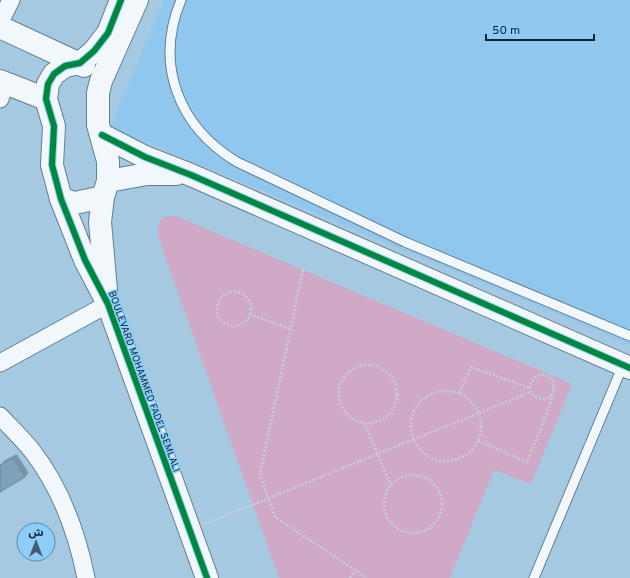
<svg xmlns="http://www.w3.org/2000/svg" width="630" height="578" font-family="Overpass,'Noto Sans Arabic',sans-serif">
  <style>
    .built { fill: #90c7ee }
    .green { fill: #cfa9c5 }
    .building { fill: #7ea2b9; stroke: #698698; filter: url(#shadow) }
    .lines { fill: none; stroke-linecap: round; stroke-linejoin: round }
    .service-casing { stroke: #628093; stroke-width: 11 }
    .minor-casing { stroke: #628093; stroke-width: 19 }
    .tertiary-casing { stroke: #628093; stroke-width: 24 }
    .path { stroke: #c4cfd7; stroke-width: 2.5; stroke-dasharray: 2 2; stroke-linecap: butt }
    .service { stroke: #f2f7fb; stroke-width: 9 }
    .minor { stroke: #f2f7fb; stroke-width: 17 }
    .tertiary { stroke: #f2f7fb; stroke-width: 22 }
    .cycleway-casing { stroke: #8dcdfa; stroke-width: 8 }
    .cycleway { stroke: #00873e; stroke-width: 6 }
    .labels { text-anchor: middle; stroke-width: 3.5; stroke-linejoin: round; paint-order: stroke }
    .street-label { font-size: 10px; fill: #0a2536; stroke: #8dcdfa }
  </style>
  <defs>
    <filter id="shadow"><feDropShadow dx="3.5" dy="-3.5" stdDeviation="0" flood-color="#0004"/></filter>
  </defs>
  <rect width="100%" height="100%" fill="#a6c9e2"/>
  <path class="built" d="M164 0H630V345L110 127Z"/>
  <path class="green" d="M169 216H176L572 384 531 484 494 470 450 578H279L158 236C157 226 159 218 169 216Z"/>
  <path class="building" d="M13 458 25 477 0 492V465Z"/>
  <g class="lines">
    <defs>
      <g id="service">
        <path d="M181 0C154 65 179 127 237 162L405 242 630 336"/>
        <path d="M534 578 623 365"/>
      </g>
      <g id="minor">
        <path d="M0 22 11 0"/>
        <path d="M0 99 5 83"/>
        <path d="M0 363 108 304"/>
        <path d="M0 416C11 428 23 439 33 452 62 490 77 533 86 578"/>
      </g>
      <g id="tertiary">
        <path d="M121 0 108 33 94 51 80 63 65 66 54 74 48 84 46 99 54 126 52 165 61 199 85 260 108 304 207 578"/>
        <path d="M0 27 84 66"/>
        <path d="M0 81 46 99"/>
        <path d="M102 135 145 157 191 175 630 368"/>
        <path d="M108 181 147 174H176"/>
        <path d="M61 199 75 203 103 197"/>
        <path d="M106 290 100 222 103 197 108 181V161L98 125V93L101 81 137 0"/>
      </g>
    </defs>
    <use href="#service" class="service-casing"/>
    <use href="#minor" class="minor-casing"/>
    <use href="#tertiary" class="tertiary-casing"/>
    <g class="path">
      <path d="M303 270 260 474 275 517 367 578"/>
      <circle cx="234" cy="309" r="17"/>
      <path d="M250 314 290 329"/>
      <circle cx="368" cy="394" r="29"/>
      <circle cx="542" cy="387" r="12"/>
      <circle cx="446" cy="426" r="35"/>
      <path d="M459 393 471 367 529 388"/>
      <path d="M364 422 391 486"/>
      <path d="M478 441 527 462 550 405 553 390"/>
      <circle cx="413" cy="504" r="29"/>
      <path d="M205 524 531 392"/>
      <path d="M350 578 355 571"/>
    </g>
    <use href="#service" class="service"/>
    <use href="#minor" class="minor"/>
    <use href="#tertiary" class="tertiary"/>
    <defs>
      <g id="cycleway">
        <path d="M121 0 108 33 94 51 80 63 65 66 54 74 48 84 46 99 54 126 52 165 61 199 85 260 108 304 207 578"/>
        <path d="M102 135 145 157 191 175 630 368"/>
      </g>
    </defs>
    <use href="#cycleway" class="cycleway-casing"/>
    <use href="#cycleway" class="cycleway"/>
  </g>
  <g class="labels">
    <g class="street-label">
      <text transform="translate(145 381) rotate(70)" y="4">BOULEVARD MOHAMMED FADEL SEMLALI</text>
    </g>
  </g>
  <g transform="translate(36 542)"><circle r="19" fill="#8dcdfa" stroke="#598aac"/>
  <path d="M0-3L7 15L0 10L-7 15Z" fill="#415e72"/>
  <text y="-6" font-size="11" font-weight="bold" text-anchor="middle" fill="#0a2536">ش</text>
  </g>
  <path d="M486 34v6h108v-6" fill="none" stroke="#0a2536" stroke-width="2"/>
  <text x="492" y="34" font-size="12" fill="#0a2536" stroke="#8dcdfa" stroke-width="3" paint-order="stroke">50 m</text>
</svg>
